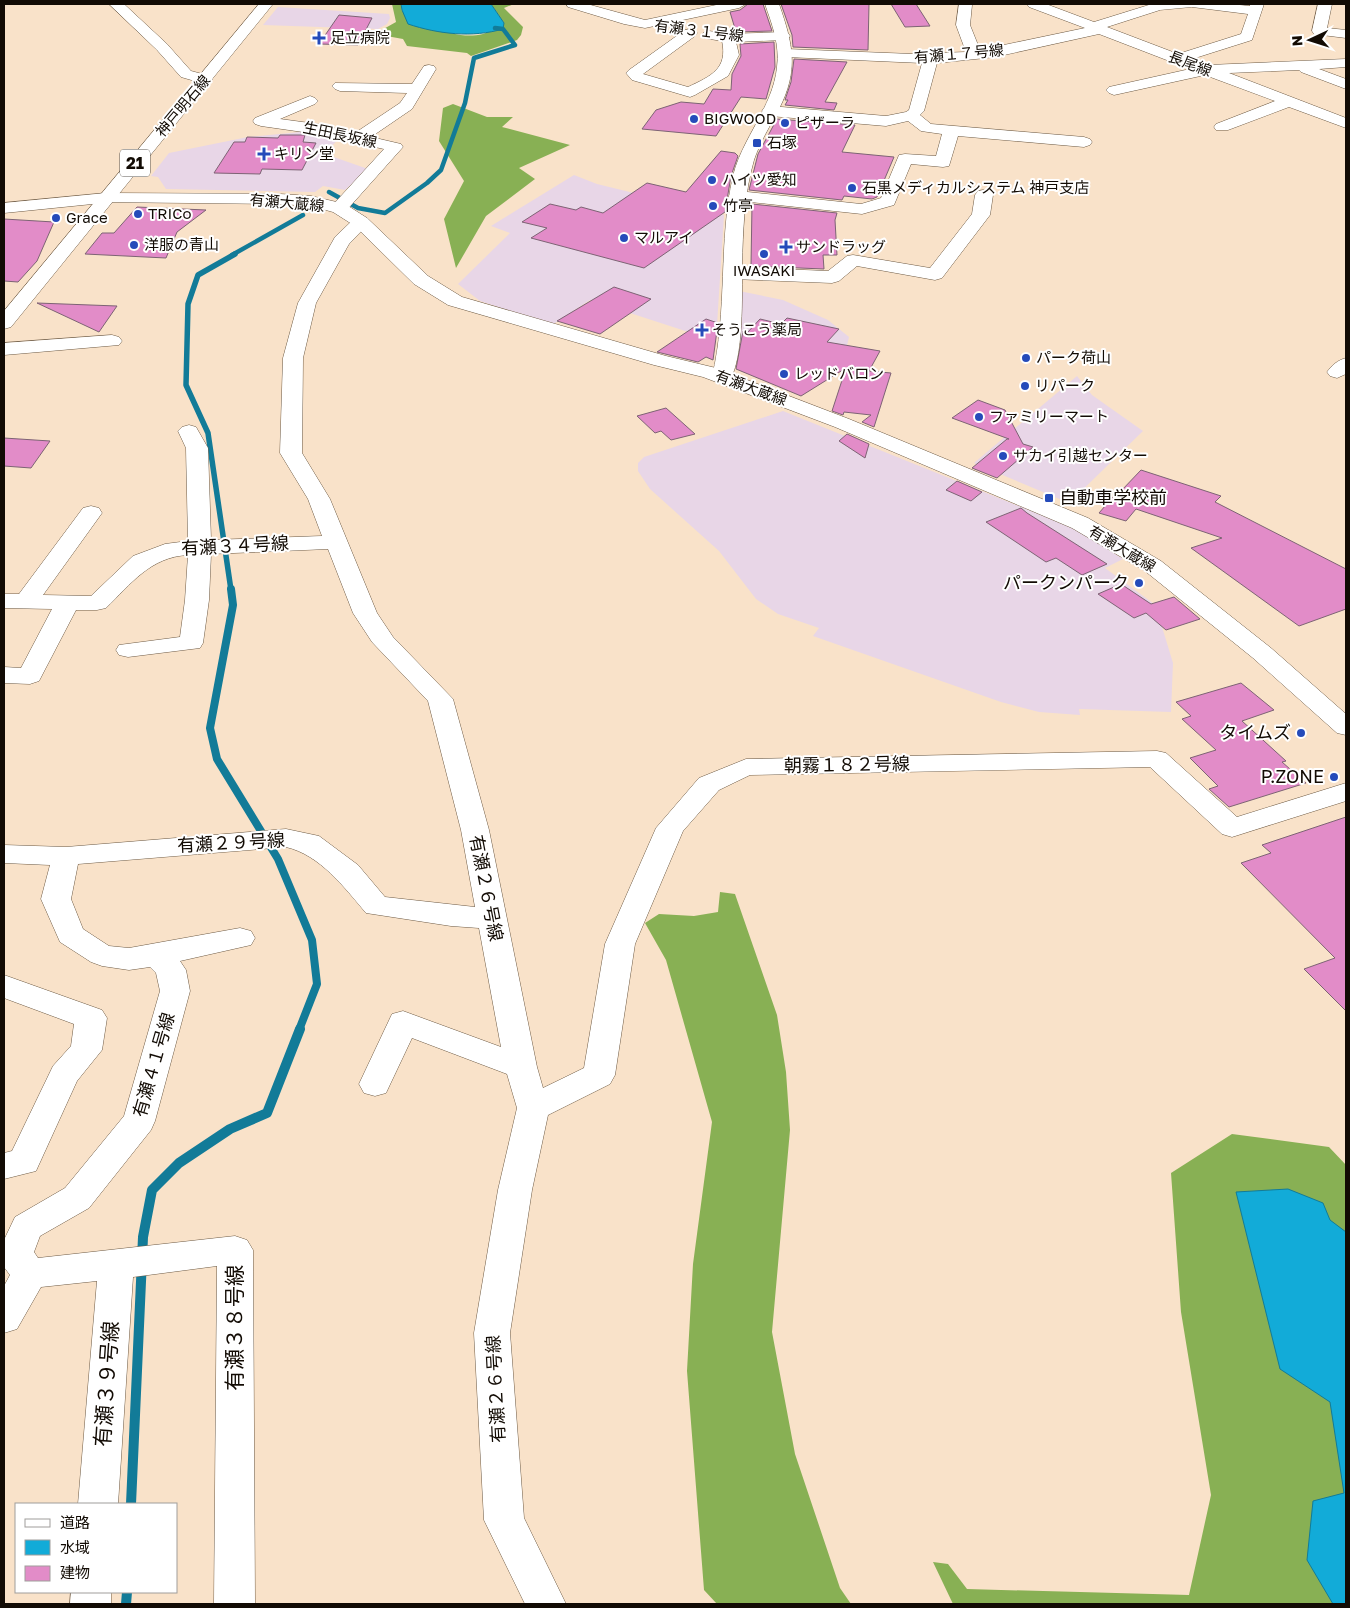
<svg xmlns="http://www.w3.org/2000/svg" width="1350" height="1608" font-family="'Golos Text','Noto Sans JP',sans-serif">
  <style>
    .commercial { fill: #e8d6e7 }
    .forest { fill: #88b054 }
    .water { fill: #12abd8; stroke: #127b98 }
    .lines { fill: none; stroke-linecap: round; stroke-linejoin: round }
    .stream-far3 { stroke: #127b98; stroke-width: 4.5 }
    .stream-far2 { stroke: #127b98; stroke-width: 5.5 }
    .stream-far1 { stroke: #127b98; stroke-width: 8 }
    .stream { stroke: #127b98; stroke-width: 10 }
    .building { fill: #e28cc8; stroke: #7d6374 }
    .minor-casing { stroke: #6e5b45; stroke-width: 1 }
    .tertiary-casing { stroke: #6e5b45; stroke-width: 1 }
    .secondary-casing { stroke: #6e5b45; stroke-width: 1 }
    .primary-casing { stroke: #6e5b45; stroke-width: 1 }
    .minor { fill: #fff; fill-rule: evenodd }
    .tertiary { fill: #fff; fill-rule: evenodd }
    .secondary { fill: #fff; fill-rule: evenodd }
    .primary { fill: #fff; fill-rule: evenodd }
    .poi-dot { fill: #254bba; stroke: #fff; stroke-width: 2 }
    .labels { text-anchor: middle; stroke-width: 4; stroke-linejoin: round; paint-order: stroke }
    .far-street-label { font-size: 15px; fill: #120b04; stroke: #fff }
    .far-poi-label { font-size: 15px; fill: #120b04; stroke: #fff; text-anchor: start }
    .shield { fill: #fff; stroke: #59544f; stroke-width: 1 }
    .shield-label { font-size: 16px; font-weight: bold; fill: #120b04 }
    .poi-label { font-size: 18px; fill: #120b04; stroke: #fff; text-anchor: end }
    .street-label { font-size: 18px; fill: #120b04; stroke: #fff }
    .near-street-label { font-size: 21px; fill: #120b04; stroke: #fff }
  </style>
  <rect width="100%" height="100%" fill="#f9e2c9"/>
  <g class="commercial">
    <path d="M278 7 389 14 390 18 387 24 378 29 263 25Z"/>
    <path d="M300 132 338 140 328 149V155L368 169 345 190 323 186 315 192 166 189 158 177 151 176 169 153 248 137Z"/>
    <path d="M574 175 597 184 724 215 716 341 590 300 552 325 480 301 458 284 510 233 491 226Z"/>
    <path d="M739 291 783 300 828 320 849 337 843 363 737 340Z"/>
    <path d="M1077 376 1092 395 1143 431 1069 503 974 463Z"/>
    <path d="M783 411 1076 529 1123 559 1105 568 1165 612 1159 617 1173 663 1171 712 1079 709 1080 715 1039 712 1001 702 813 636 819 628 778 614 756 599 719 551 650 489 638 471V463L644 457Z"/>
  </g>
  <g class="forest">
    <path d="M392 4H401L402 11C427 23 454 41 483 34 490 32 498 26 504 23L491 4H514L504 8 523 27 521 35 517 40 471 56 467 53 407 46 403 39 381 35 380 31 396 22Z"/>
    <path d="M453 104 487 117H513L502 127 570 145 519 168 535 179 486 216 456 268 444 219 464 181 439 141 443 108Z"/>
    <path d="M720 892 735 894 777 1015 786 1072 790 1130 772 1332 795 1454 840 1588 851 1604H717L704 1590 687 1371 693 1264 712 1122 666 960 645 923 659 914 694 916 718 912Z"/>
    <path d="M1232 1134 1329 1147 1346 1165V1604H953L933 1562 948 1564 967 1589 1189 1595 1211 1495 1181 1312 1171 1173Z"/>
  </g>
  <g class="water">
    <path d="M401 4H491L504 23 503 29C472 38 438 34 408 24L402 10Z"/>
    <path d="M1288 1189 1323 1203 1330 1220 1346 1232V1604H1333L1307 1560 1313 1501 1344 1493 1330 1402 1280 1369 1236 1192Z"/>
  </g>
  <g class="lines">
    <g class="stream-far3">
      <path d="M329 192 358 208 385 213 427 183 441 170 465 103 474 58 515 45 503 29 495 28"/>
      <path d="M232 255 303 215"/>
    </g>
    <path class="stream-far2" d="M231 590 208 433 186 385 188 304 198 275 235 254"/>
    <path class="stream-far1" d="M231 589 233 605 210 728 217 759 278 859 312 940 317 984 299 1030"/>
    <g class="stream">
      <path d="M131 1504 143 1237 152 1190 179 1163 230 1129 267 1113 300 1029"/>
      <path d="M126 1604 127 1592"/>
    </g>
  </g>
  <g class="building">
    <path d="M748 4H763L772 31 736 32 730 12 740 10Z"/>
    <path d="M781 4H869L868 50 793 47 792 35Z"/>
    <path d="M891 4H916L930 26 905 27Z"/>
    <path d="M339 15 372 18 358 45 319 44Z"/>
    <path d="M774 42 775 67 766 99 741 97 716 136 642 129 656 110 681 102 704 104 713 89 731 90 732 74 741 56 740 44Z"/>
    <path d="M794 59 847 62 825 102 837 103 834 110 785 105 788 100H785L791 82Z"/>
    <path d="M777 119 855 125 842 152 894 157 877 197 872 199 844 196 842 200 749 190 758 154Z"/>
    <path d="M280 135H305L303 142 316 143 302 170 262 169 260 174 214 173 234 142H245L247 137 278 138Z"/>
    <path d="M721 151 735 153 738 156 731 176 725 212 644 268 531 238 547 228 522 222 550 204 576 210 581 207 603 213 647 183 686 192Z"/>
    <path d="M752 204 837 213 835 220 837 255H823L824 269 751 266Z"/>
    <path d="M137 207 206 210 177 232 166 258 85 254 102 233H114Z"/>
    <path d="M4 219 54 222 37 261 18 282 4 281Z"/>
    <path d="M614 287 651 299 600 334 557 321Z"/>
    <path d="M37 303 117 306 99 332Z"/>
    <path d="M787 318 839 329 827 342 880 351 869 371 891 373 874 427 862 422 871 415 844 412 843 415 832 411 846 368 801 396 736 369 743 331 747 333 760 319 781 324Z"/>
    <path d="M706 319 718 323 713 360 706 357 698 362 657 352Z"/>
    <path d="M978 400 1005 410 1023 444 1033 447 997 478 972 468 1007 439H1009L952 418Z"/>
    <path d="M666 408 695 434 671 440 661 431 655 433 637 416Z"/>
    <path d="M847 434 869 444 865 458 839 441Z"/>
    <path d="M4 438 50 441 31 468 4 466Z"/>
    <path d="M1141 470 1221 496 1215 502 1346 569V609L1299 626 1191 548 1222 538 1136 509 1126 521 1099 513 1119 490 1121 491Z"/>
    <path d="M957 481 982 492 971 501 946 490Z"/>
    <path d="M1021 508 1027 513 1107 564 1082 575 1056 558 1046 562 986 522Z"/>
    <path d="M1121 584 1151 604 1174 597 1200 619 1166 630 1146 613 1134 618 1098 594Z"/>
    <path d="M1241 683 1274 710 1242 721 1286 761 1282 762 1306 783 1229 807 1209 789 1218 786 1190 758 1216 750 1182 719 1191 716 1176 702Z"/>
    <path d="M1346 817V1011L1304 969 1335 958 1241 863 1271 853 1262 845Z"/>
  </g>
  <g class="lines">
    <defs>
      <g id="minor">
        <path d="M109 4H124L167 44 191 71 210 76 213 79 210 82 205 84 181 77 157 50Z"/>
        <path d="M566 4H587L645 20 721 4H746L739 8 645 28 624 24 568 7Z"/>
        <path d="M959 4 972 5 970 25 980 50 1085 28 1029 7 1027 4H1046L1094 22 1152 4H1229L1250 6V4H1264L1252 40 1192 59 1209 65 1346 59V67L1319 69 1346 79V89L1301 72 1299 70 1229 73 1346 118V128L1289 107 1228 130H1216L1214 127 1216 124 1275 101 1205 75 1114 95 1109 93 1106 90 1109 87 1190 69 1099 34 995 57 937 63 924 111 920 115 931 124 1084 137 1090 139 1092 142 1090 145 1084 147 958 136 949 166 943 167 911 164 894 205 862 214 732 200 729 196 732 192 738 191 861 204 881 198 899 155 905 154 936 156 942 134 921 131 908 121 886 126 770 116 764 114 762 111 764 108 770 106 886 116 906 112 909 110 922 63 786 57 781 56 779 53 781 50 786 49 913 54 966 52 956 25ZM1192 7 1248 14 1241 34 1178 54 1107 27 1160 10Z"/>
        <path d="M1318 4H1332L1327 28 1346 30V38L1314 34 1312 31Z"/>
        <path d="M690 29 695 30 697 33 695 36 643 74 688 87C711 76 728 69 722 41L704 38 702 35 704 32 709 31 728 34 783 32 788 33 790 36 788 39 783 40 736 42 739 55 728 76 695 95 690 97 632 80 626 73 629 70 685 30Z"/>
        <path d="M429 65 434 66 436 69 412 109 371 137 401 144 403 147 345 212 339 213 333 212 330 208 384 149 317 134 261 126 255 124 253 121 255 118 310 96 315 98 318 101 315 104 280 119 317 124 355 133 400 103 407 93 340 91 335 89 332 86 335 83 412 84 424 66Z"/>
        <path d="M984 190 990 191 993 195 990 215 942 278 935 280 857 266 839 281 832 283 733 279 726 277 724 273 726 269 733 267 828 271 847 256 853 255 930 268 972 214 975 195 978 191Z"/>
        <path d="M361 217 367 218 370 222 349 244 316 303 303 358 302 453 330 499 377 613 393 637 453 699 489 830 537 1067 543 1088 584 1068 605 944 656 828 699 778 746 759 1157 751 1166 753 1237 817 1346 783V801L1232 837 1222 834 1150 767 750 775 719 790 683 831 635 944 615 1075 610 1084 548 1115 532 1190 510 1333 524 1518 566 1604H525L484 1520 474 1333 498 1190 517 1108 507 1074 412 1038 386 1093 375 1096 364 1093 359 1084 392 1014 403 1011 501 1047 479 928 451 926 366 913C344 887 320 855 286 847L78 864 71 899 83 929 109 946 129 948 240 928 251 931 255 938 251 945 180 961 186 970 190 991 155 1121 151 1130 89 1208 40 1236 34 1252 38 1258 235 1236 247 1240 253 1250 255 1604H214L217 1266 133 1277 118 1504H78L97 1281 41 1287 17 1329 4 1333V1286L10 1275 4 1267V1240L15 1217 65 1188 124 1116 160 991 156 973 150 967 129 970 102 966 91 962 60 942 41 899 50 865 4 863V845L66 847 286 829 319 836 358 865 385 897 475 907 461 830 428 701 372 642 353 613 328 549 211 554 209 600 203 643 200 648 128 657 119 655 116 650 119 645 180 637 185 600 188 555C150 557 131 584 106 608L97 610H76L39 681 30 684 4 683V667L21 668 52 609 4 608V594H19L83 508 91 506 99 508 102 513 43 595 91 596 133 556 165 544 188 541 186 448 178 431 182 427 189 425 196 427 208 448 211 540 322 536 308 499 280 453 283 358 298 303 335 237 355 218Z"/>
        <path d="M112 335 119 337 122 341 119 345 4 355V343Z"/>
        <path d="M1346 358V374L1337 378 1330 376 1327 372C1332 365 1338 360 1346 358Z"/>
        <path d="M4 975 102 1010 107 1018 102 1050 77 1081 36 1171 4 1179V1153L12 1151 53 1066 71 1046 74 1024 4 998Z"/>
        <path d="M71 1592H111V1604H70Z"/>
      </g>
      <g id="tertiary">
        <path d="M765 4H779C793 44 799 70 779 109 770 126 760 142 754 160 744 194 743 231 742 266 742 292 744 360 729 381L722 383 715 381 712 377C728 311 718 242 733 176 742 138 773 107 777 67 780 45 772 24 765 4Z"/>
        <path d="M106 193 112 194 115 198 112 202 4 213V203Z"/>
      </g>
      <path id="secondary" d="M106 193 280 194 311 196 345 204 367 218 428 276 462 297 666 356 716 368 849 419 1088 518 1161 561 1271 648 1346 714V735L1337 733 1253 658 1145 571 1072 528 835 427 703 377 654 365 448 305 414 284 355 226 333 212 311 206 280 204 100 202 97 198 100 194Z"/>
      <path id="primary" d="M259 4H273L11 327 4 329V311Z"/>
    </defs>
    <use href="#minor" class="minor-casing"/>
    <use href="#tertiary" class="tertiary-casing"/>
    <use href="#secondary" class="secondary-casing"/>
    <use href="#primary" class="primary-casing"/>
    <use href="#minor" class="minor"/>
    <use href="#tertiary" class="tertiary"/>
    <use href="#secondary" class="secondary"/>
    <use href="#primary" class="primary"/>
  </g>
  <g class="poi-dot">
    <path d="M316.5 30.5h5v5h5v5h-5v5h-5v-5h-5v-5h5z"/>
    <circle cx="694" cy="119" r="5"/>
    <circle cx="785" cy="123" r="5"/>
    <rect x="752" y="138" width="10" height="10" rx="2.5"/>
    <path d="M261.5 146.5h5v5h5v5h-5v5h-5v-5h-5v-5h5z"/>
    <circle cx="712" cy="180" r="5"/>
    <circle cx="852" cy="188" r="5"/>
    <circle cx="713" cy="206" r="5"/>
    <circle cx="138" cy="214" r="5"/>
    <circle cx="56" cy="218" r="5"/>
    <circle cx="624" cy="238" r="5"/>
    <circle cx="134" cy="245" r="5"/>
    <path d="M783.5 239.5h5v5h5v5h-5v5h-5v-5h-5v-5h5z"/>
    <circle cx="764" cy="254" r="5"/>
    <path d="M699.5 322.5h5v5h5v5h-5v5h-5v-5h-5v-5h5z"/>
    <circle cx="1026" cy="358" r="5"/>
    <circle cx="784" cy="374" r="5"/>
    <circle cx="1025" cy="386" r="5"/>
    <circle cx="979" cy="417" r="5"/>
    <circle cx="1003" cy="456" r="5"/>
    <rect x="1044" y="493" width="10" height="10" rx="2.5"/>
    <circle cx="1139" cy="583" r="5"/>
    <circle cx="1301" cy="733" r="5"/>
    <circle cx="1334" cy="777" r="5"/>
  </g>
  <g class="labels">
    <g class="far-street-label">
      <text transform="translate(699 31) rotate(7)" y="5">有瀬３１号線</text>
      <text transform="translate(959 54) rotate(-5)" y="5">有瀬１７号線</text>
      <text transform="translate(1190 64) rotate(21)" y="5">長尾線</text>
      <text transform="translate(183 106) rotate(-50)" y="5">神戸明石線</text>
      <text transform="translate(340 135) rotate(12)" y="5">生田長坂線</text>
      <text transform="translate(287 203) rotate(5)" y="5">有瀬大蔵線</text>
      <text transform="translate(751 388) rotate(20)" y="5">有瀬大蔵線</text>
      <text transform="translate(1122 549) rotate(31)" y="5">有瀬大蔵線</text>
    </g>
    <g class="far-poi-label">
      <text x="330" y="43">足立病院</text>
      <text x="704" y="124">BIGWOOD</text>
      <text x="795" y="128">ピザーラ</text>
      <text x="767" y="148">石塚</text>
      <text x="274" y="159">キリン堂</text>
      <text x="722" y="185">ハイツ愛知</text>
      <text x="862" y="193">石黒メディカルシステム 神戸支店</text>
      <text x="723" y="211">竹亭</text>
      <text x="148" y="219">TRICo</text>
      <text x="66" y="223">Grace</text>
      <text x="634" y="243">マルアイ</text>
      <text x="144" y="250">洋服の青山</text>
      <text x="796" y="252">サンドラッグ</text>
      <text x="764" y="276" text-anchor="middle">IWASAKI</text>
      <text x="712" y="335">そうこう薬局</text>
      <text x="1036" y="363">パーク荷山</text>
      <text x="794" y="379">レッドバロン</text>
      <text x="1035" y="391">リパーク</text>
      <text x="989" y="422">ファミリーマート</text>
      <text x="1013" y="461">サカイ引越センター</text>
    </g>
    <rect class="shield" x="120" y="149.5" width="30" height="27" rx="4"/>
    <g class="shield-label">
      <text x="135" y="169">21</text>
    </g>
    <g class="poi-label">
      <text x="1059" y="504" text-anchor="start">自動車学校前</text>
      <text x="1129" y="589">パークンパーク</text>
      <text x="1291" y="739">タイムズ</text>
      <text x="1324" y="783">P.ZONE</text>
    </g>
    <g class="street-label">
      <text transform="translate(235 546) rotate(-3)" y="6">有瀬３４号線</text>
      <text transform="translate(847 765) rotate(-1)" y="6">朝霧１８２号線</text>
      <text transform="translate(231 843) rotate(-3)" y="6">有瀬２９号線</text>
      <text transform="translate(486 888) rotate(79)" y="6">有瀬２６号線</text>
      <text transform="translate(154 1065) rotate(-74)" y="6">有瀬４１号線</text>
      <text transform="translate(496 1389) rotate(-93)" y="6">有瀬２６号線</text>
    </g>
    <g class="near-street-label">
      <text transform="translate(235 1328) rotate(-90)" y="7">有瀬３８号線</text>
      <text transform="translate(107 1384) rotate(-86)" y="7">有瀬３９号線</text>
    </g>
  </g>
  <rect width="1350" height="1608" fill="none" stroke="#120b04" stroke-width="10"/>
  <rect x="15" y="1503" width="162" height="90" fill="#ffffff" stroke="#a09d9b"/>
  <rect x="25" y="1519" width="25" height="8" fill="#ffffff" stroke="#a09d9b"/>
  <text x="60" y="1528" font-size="15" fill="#120b04">道路</text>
  <rect x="25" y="1540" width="25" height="15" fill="#12abd8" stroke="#a09d9b"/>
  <text x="60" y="1553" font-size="15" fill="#120b04">水域</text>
  <rect x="25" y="1566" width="25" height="15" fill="#e28cc8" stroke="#a09d9b"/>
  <text x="60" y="1578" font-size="15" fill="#120b04">建物</text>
  <g transform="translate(1310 40) rotate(266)" stroke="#ffffff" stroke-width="4" paint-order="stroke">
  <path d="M0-4L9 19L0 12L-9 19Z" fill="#120b04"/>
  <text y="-8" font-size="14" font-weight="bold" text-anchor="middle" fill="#120b04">N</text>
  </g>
</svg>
